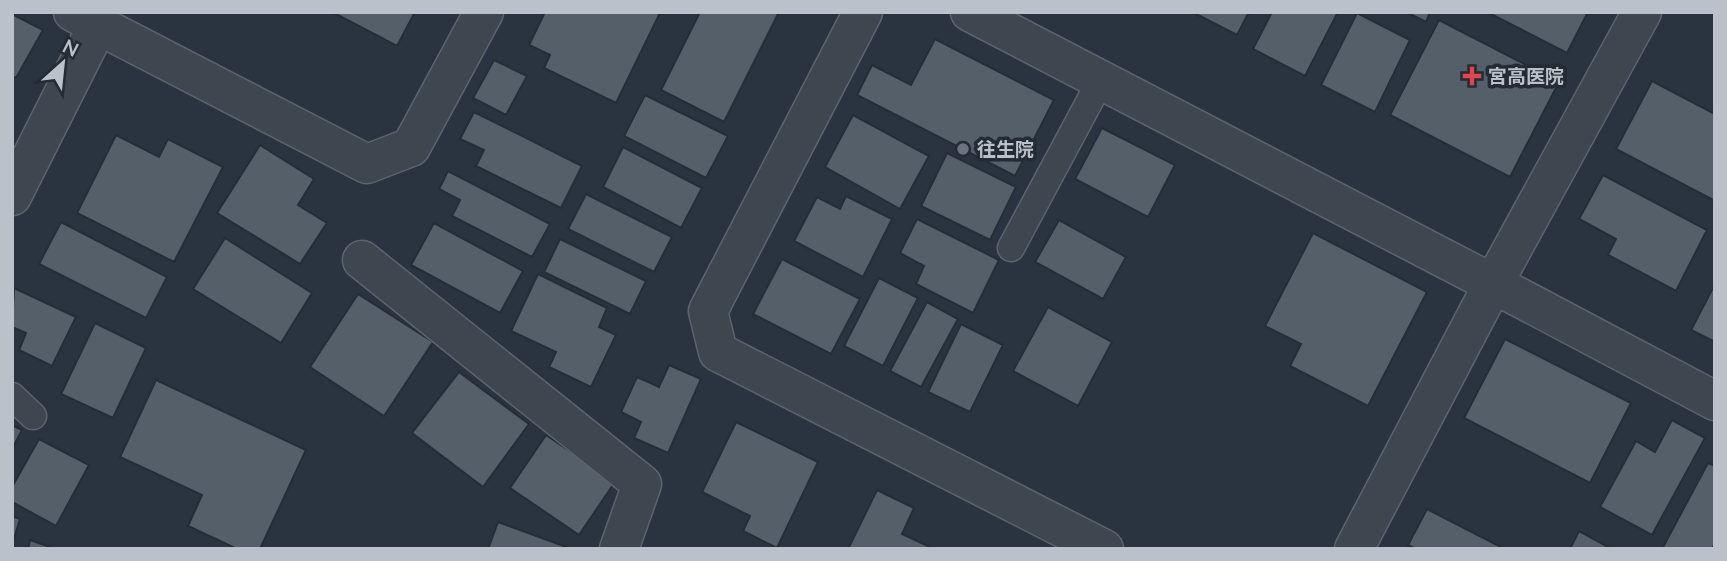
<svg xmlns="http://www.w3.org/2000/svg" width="1727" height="561" font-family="Lato,'Noto Sans JP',sans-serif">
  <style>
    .building { fill: #545f6a; stroke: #252d37; stroke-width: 2 }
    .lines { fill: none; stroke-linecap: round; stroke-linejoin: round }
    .service-casing { stroke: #5c646d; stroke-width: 29 }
    .minor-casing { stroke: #5c646d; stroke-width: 41 }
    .service { stroke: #3e4650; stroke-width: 26 }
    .minor { stroke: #3e4650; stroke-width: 38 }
    .health-dot { fill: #e0444e; stroke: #232b35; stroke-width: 2.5 }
    .worship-dot { fill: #6b7280; stroke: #232b35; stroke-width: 2.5 }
    .labels { text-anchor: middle; stroke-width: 7; stroke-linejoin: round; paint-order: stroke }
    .poi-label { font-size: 19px; font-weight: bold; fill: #bbc1ca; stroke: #232b35; text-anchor: start }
  </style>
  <rect width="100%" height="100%" fill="#2a3440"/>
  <g class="building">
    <path d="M332 12H415L397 46Z"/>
    <path d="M545 12 660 13 616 103 544 68 550 55 529 45Z"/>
    <path d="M700 12H779L724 122 661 90Z"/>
    <path d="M1192 12H1249L1237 35Z"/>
    <path d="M1272 12H1338L1305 76 1253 49Z"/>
    <path d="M1406 12H1430L1426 22Z"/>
    <path d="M1487 12H1588L1567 53Z"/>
    <path d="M1357 13 1410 40 1375 112 1321 85Z"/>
    <path d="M12 14 43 30 16 78 12 76Z"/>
    <path d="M1439 20 1559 82 1510 177 1390 115Z"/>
    <path d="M935 39 1054 100 1015 176 857 95 872 65 911 85Z"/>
    <path d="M494 60 527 76 506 115 473 98Z"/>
    <path d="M1652 81 1715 114V201L1616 149Z"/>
    <path d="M645 95 728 136 706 178 624 136Z"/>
    <path d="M474 112 582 166 561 208 476 166 484 150 460 139Z"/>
    <path d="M853 115 929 156 900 209 825 167Z"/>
    <path d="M1102 128 1175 165 1148 217 1075 179Z"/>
    <path d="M116 135 159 157 168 139 223 167 174 262 77 213Z"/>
    <path d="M260 145 314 179 298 205 327 223 300 264 217 213Z"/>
    <path d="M623 147 702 188 681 228 603 187Z"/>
    <path d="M947 153 1016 187 990 240 921 206Z"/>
    <path d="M448 171 550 224 532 257 452 216 460 200 439 189Z"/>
    <path d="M1603 175 1707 230 1676 291 1608 255 1616 239 1579 219Z"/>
    <path d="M586 194 672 237 654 272 568 229Z"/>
    <path d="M846 196 892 219 863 277 794 241 817 197 840 209Z"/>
    <path d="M917 219 999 260 973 313 916 284 924 266 900 253Z"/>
    <path d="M1059 220 1126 257 1103 299 1035 262Z"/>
    <path d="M61 222 167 277 146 318 39 264Z"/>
    <path d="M434 223 523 271 500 313 411 265Z"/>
    <path d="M1313 233 1427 292 1368 406 1290 366 1301 344 1265 326Z"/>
    <path d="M225 238 312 293 281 343 193 289Z"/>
    <path d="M560 239 646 281 630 314 544 272Z"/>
    <path d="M782 259 860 299 831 354 753 314Z"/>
    <path d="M538 274 607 308 599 327 616 335 591 387 549 367 556 352 511 331Z"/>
    <path d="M879 278 918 298 883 366 844 346Z"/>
    <path d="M1715 284V342L1691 330Z"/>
    <path d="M14 288 76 317 52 366 19 350 26 333 12 327Z"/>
    <path d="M358 294 433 342 384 416 310 367Z"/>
    <path d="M927 302 958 319 921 387 890 371Z"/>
    <path d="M1048 307 1112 342 1078 406 1013 371Z"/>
    <path d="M95 323 146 348 113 418 61 394Z"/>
    <path d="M961 324 1003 345 970 412 928 392Z"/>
    <path d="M1505 339 1631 403 1590 483 1464 418Z"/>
    <path d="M669 365 701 379 668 453 634 438 641 422 621 412 637 377 659 387Z"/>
    <path d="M459 372 529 424 483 487 412 433Z"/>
    <path d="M156 380 306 450 260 549H237L188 526 202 495 120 457Z"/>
    <path d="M1672 420 1705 438 1652 535 1600 507 1636 441 1655 452Z"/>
    <path d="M736 422 818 462 777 548 743 531 750 516 702 492Z"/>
    <path d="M12 425 22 430 12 449Z"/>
    <path d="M546 435 615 482 579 535 510 488Z"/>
    <path d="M39 439 89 465 56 526 12 502V487Z"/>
    <path d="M1708 463 1715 466V543L1712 549H1662Z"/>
    <path d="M877 490 914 508 902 534 928 546 927 549H848Z"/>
    <path d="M1427 509 1505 549H1416L1408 545Z"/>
    <path d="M12 516 20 519 12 545Z"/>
    <path d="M498 522 572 549H488Z"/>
    <path d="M1579 531 1612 549H1570Z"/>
    <path d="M30 540 56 549H28Z"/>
  </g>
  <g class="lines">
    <defs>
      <g id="service">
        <path d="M1011 248 1101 80"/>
        <path d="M12 396 33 416"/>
      </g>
      <g id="minor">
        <path d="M73 12 367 164 411 147 484 12"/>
        <path d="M863 12 708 311 718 352 1104 549"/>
        <path d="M970 12 1528 302 1715 401"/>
        <path d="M12 196 98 25"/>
        <path d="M362 260 642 484 619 549"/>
        <path d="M1354 549 1493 284 1642 12"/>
      </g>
    </defs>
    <use href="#service" class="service-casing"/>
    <use href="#minor" class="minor-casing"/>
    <use href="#service" class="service"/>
    <use href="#minor" class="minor"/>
  </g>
  <path class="health-dot" d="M1468.5 65.5h7v7h7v7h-7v7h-7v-7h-7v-7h7z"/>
  <circle class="worship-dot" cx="963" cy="149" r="7"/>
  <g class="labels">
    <g class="poi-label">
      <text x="1488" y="83">宮高医院</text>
      <text x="977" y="156">往生院</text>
    </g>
  </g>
  <rect width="1727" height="561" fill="none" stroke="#bbc1ca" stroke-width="28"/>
  <g transform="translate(63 63) rotate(27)" stroke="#232b35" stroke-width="5" paint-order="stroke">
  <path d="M0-5L12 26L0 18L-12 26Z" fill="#bbc1ca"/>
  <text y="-10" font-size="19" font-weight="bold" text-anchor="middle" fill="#bbc1ca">N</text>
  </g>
</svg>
